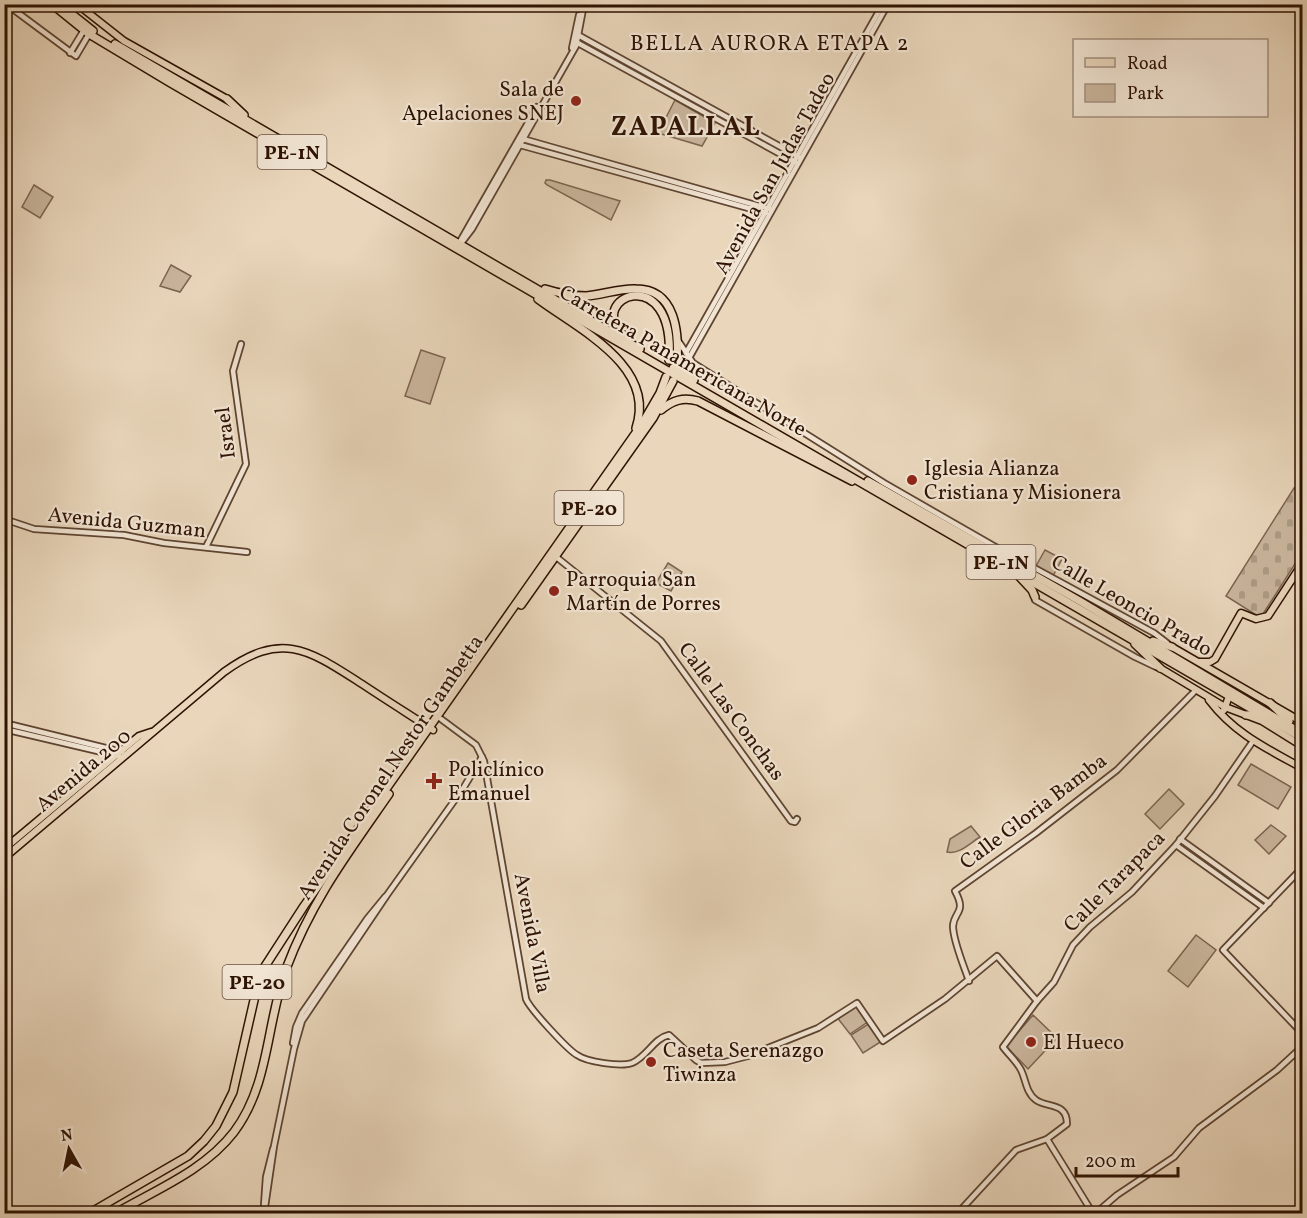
<svg xmlns="http://www.w3.org/2000/svg" width="1307" height="1218" font-family="Vollkorn,serif">
  <style>
    .green { fill: #c9b59c; stroke: #7c6450; stroke-width: 1.5 }
    .cemetery { fill: url(#cemetery-stones); stroke: #7c6450; stroke-width: 1.5 }
    .lines { fill: none; stroke-linecap: round; stroke-linejoin: round }
    .minor-casing { stroke: #5e4431; stroke-width: 8 }
    .major-casing { stroke: #2f1303; stroke-width: 9 }
    .highway-casing { stroke: #2f1303; stroke-width: 10 }
    .minor { stroke: #f1e4d3; stroke-width: 4.5 }
    .major { stroke: #e9d6bb; stroke-width: 6 }
    .highway { stroke: #e9d6bb; stroke-width: 7 }
    .poi-dot { fill: #8f2418; stroke: #f1e4d3; stroke-width: 2 }
    .labels { text-anchor: middle; stroke-width: 4.5; stroke-linejoin: round; paint-order: stroke }
    .shield { fill: #f1e4d3; stroke: #695241; stroke-width: 1.5 }
    .shield-label { font-size: 20px; font-weight: bold; fill: #2f1303 }
    .poi-label { font-size: 21px; fill: #2f1303; stroke: #f1e4d3; text-anchor: start }
    .street-label { font-size: 21px; fill: #2f1303; stroke: #f1e4d3 }
    .neighbourhood-label { font-size: 22px; letter-spacing: 1.5px; fill: #2f1303; stroke: #f1e4d3 }
    .district-label { font-size: 27px; font-weight: bold; letter-spacing: 1.5px; fill: #2f1303; stroke: #f1e4d3 }
  </style>
  <defs>
    <pattern id="cemetery-stones" width="16" height="16" patternUnits="userSpaceOnUse" patternTransform="scale(1.5)"><rect width="16" height="16" fill="#c9b59c"/><path d="M2 7V4a2 2 0 0 1 4 0v3zM10 15v-3a2 2 0 0 1 4 0v3z" fill="#ad9b85"/></pattern>
  </defs>
  <rect width="100%" height="100%" fill="#e9d6bb"/>
  <filter id="stains"><feTurbulence type="fractalNoise" baseFrequency=".00333" numOctaves="4"/><feColorMatrix values="0 0 0 0 .2 0 0 0 0 .09 0 0 0 0 .02 0 0 0 .5 -.17"/></filter>
  <radialGradient id="worn" r=".72"><stop offset=".6" stop-color="#630" stop-opacity="0"/><stop offset="1" stop-color="#630" stop-opacity=".3"/></radialGradient>
  <g class="green">
    <path d="M675 100 715 123 702 146 658 133Z"/>
    <path d="M546 180H550L620 201 611 220 547 185 545 183Z"/>
    <path d="M34 185 53 197 40 218 22 207Z"/>
    <path d="M171 265 191 276 180 292 160 286Z"/>
    <path d="M421 350 445 358 430 404 405 396Z"/>
    <path d="M1045 550 1062 559 1053 576 1036 566Z"/>
    <path d="M668 563 682 572 671 591 656 583Z"/>
    <path d="M1251 764 1291 787 1278 809 1238 785Z"/>
    <path d="M1169 789 1184 804 1160 829 1145 814Z"/>
    <path d="M1271 825 1286 836 1269 854 1255 840Z"/>
    <path d="M971 826 980 837C970 843 959 855 947 852L950 839Z"/>
    <path d="M1196 935 1216 950 1188 987 1168 971Z"/>
    <path d="M857 1003 869 1021 850 1034 836 1016Z"/>
    <path d="M1033 1015 1057 1038 1028 1069 1006 1046Z"/>
    <path d="M870 1023 882 1041 863 1053 851 1035Z"/>
  </g>
  <path class="cemetery" d="M1294 488 1302 493V553L1263 614 1256 615 1226 596Z"/>
  <g class="lines">
    <defs>
      <g id="minor">
        <path d="M6 4 76 56 89 34"/>
        <path d="M578 35 799 157"/>
        <path d="M576 42 795 162"/>
        <path d="M572 48 579 15"/>
        <path d="M70 53 84 30"/>
        <path d="M523 139 770 209"/>
        <path d="M520 145 766 213"/>
        <path d="M458 245 537 107"/>
        <path d="M459 246 472 229 576 46 584 4"/>
        <path d="M679 342 693 363 884 483 992 545 1154 633 1167 643"/>
        <path d="M686 353 883 4"/>
        <path d="M689 358 888 4"/>
        <path d="M4 519 34 529 124 535 164 543 247 552"/>
        <path d="M206 547 246 464 233 371 241 344"/>
        <path d="M555 556 661 641 791 821 795 822 797 819"/>
        <path d="M1035 600 1135 657 1156 667"/>
        <path d="M441 719 476 745 484 761 526 999C530 1009 568 1050 577 1055 587 1062 621 1067 632 1063 647 1057 654 1038 669 1035L696 1060 701 1063 725 1062 748 1056 818 1028 857 1003 883 1041 945 999 997 956 1037 1001"/>
        <path d="M4 723 122 752"/>
        <path d="M4 729 119 756"/>
        <path d="M1180 839 1269 903"/>
        <path d="M1176 845 1264 908"/>
        <path d="M1302 868 1223 950 1302 1033"/>
        <path d="M969 981C964 966 953 941 953 926 954 911 967 913 955 891L1036 833 1117 770 1196 690"/>
        <path d="M293 1043 296 1027 302 1013 367 919 385 897"/>
        <path d="M1047 1139 1092 1212 1096 1213 1117 1195 1174 1157 1199 1128 1277 1070 1302 1047"/>
        <path d="M264 1205 266 1177 273 1149"/>
        <path d="M264 1214 274 1146 294 1049 302 1021 387 895 464 787 482 757"/>
        <path d="M957 1214 1016 1150 1047 1139 1067 1124C1067 1102 1047 1108 1036 1100 1026 1093 1026 1080 1021 1070 1017 1062 1009 1055 1003 1047L1037 1001 1054 982 1073 945 1090 927 1132 892 1176 845 1215 796 1253 741"/>
      </g>
      <g id="major">
        <path d="M77 4 124 41 227 99"/>
        <path d="M1172 647 1302 722"/>
        <path d="M1199 662H1210L1215 659 1241 613 1256 619 1268 616 1302 564"/>
        <path d="M1160 668 1225 707 1262 721 1302 746"/>
        <path d="M1209 700C1235 734 1266 748 1302 768"/>
        <path d="M1224 710 1228 699"/>
        <path d="M4 849 139 736 151 732"/>
        <path d="M4 858 224 672C282 630 309 650 362 684 386 700 410 715 433 730"/>
      </g>
      <g id="highway">
        <path d="M52 4 89 34 169 82 1302 738"/>
        <path d="M59 4 93 31"/>
        <path d="M115 44 640 349"/>
        <path d="M227 99 244 115"/>
        <path d="M545 289C558 293 572 296 586 296 603 295 619 288 636 289 676 289 679 333 677 363"/>
        <path d="M538 299C578 329 657 366 636 428"/>
        <path d="M624 336C583 297 676 260 669 360"/>
        <path d="M673 368 694 380"/>
        <path d="M661 410C673 400 683 397 698 401L852 481"/>
        <path d="M868 481 1078 600 1296 730"/>
        <path d="M1018 575 1032 590 1035 597"/>
        <path d="M521 605 653 418 673 381"/>
        <path d="M1153 641 1172 647"/>
        <path d="M1135 644 1160 668"/>
        <path d="M1270 703 1289 721"/>
        <path d="M1246 715 1261 714"/>
        <path d="M88 1214 188 1156 204 1141 216 1126 233 1092 260 974 304 906 642 424 660 393 666 377"/>
        <path d="M114 1214C155 1190 204 1171 234 1132 270 1084 266 1024 286 969 312 900 348 853 389 794"/>
      </g>
    </defs>
    <use href="#minor" class="minor-casing"/>
    <use href="#major" class="major-casing"/>
    <use href="#highway" class="highway-casing"/>
    <use href="#minor" class="minor"/>
    <use href="#major" class="major"/>
    <use href="#highway" class="highway"/>
  </g>
  <g class="poi-dot">
    <circle cx="576" cy="101" r="6"/>
    <circle cx="912" cy="480" r="6"/>
    <circle cx="554" cy="591" r="6"/>
    <path d="M431 772h6v6h6v6h-6v6h-6v-6h-6v-6h6z"/>
    <circle cx="1031" cy="1042" r="6"/>
    <circle cx="651" cy="1062" r="6"/>
  </g>
  <g class="labels">
    <g class="shield">
      <rect x="257.5" y="135" width="69" height="34" rx="4.5"/>
      <rect x="554.5" y="491" width="69" height="34" rx="4.5"/>
      <rect x="966.5" y="545" width="69" height="34" rx="4.5"/>
      <rect x="222.5" y="965" width="69" height="34" rx="4.5"/>
    </g>
    <g class="shield-label">
      <text x="292" y="159">PE-1N</text>
      <text x="589" y="515">PE-20</text>
      <text x="1001" y="569">PE-1N</text>
      <text x="257" y="989">PE-20</text>
    </g>
    <g class="poi-label">
      <text x="564" y="96" text-anchor="end">Sala de<tspan x="564" dy="24">Apelaciones SNEJ</tspan></text>
      <text x="924" y="475">Iglesia Alianza<tspan x="924" dy="24">Cristiana y Misionera</tspan></text>
      <text x="566" y="586">Parroquia San<tspan x="566" dy="24">Martín de Porres</tspan></text>
      <text x="448" y="776">Policlínico<tspan x="448" dy="24">Emanuel</tspan></text>
      <text x="1043" y="1049">El Hueco</text>
      <text x="663" y="1057">Caseta Serenazgo<tspan x="663" dy="24">Tiwinza</tspan></text>
    </g>
    <g class="street-label">
      <text transform="translate(774 173) rotate(-61)" y="7">Avenida San Judas Tadeo</text>
      <text transform="translate(683 360) rotate(30)" y="7">Carretera Panamericana Norte</text>
      <text transform="translate(225 433) rotate(-97)" y="7">Israel</text>
      <text transform="translate(127 522) rotate(6)" y="7">Avenida Guzman</text>
      <text transform="translate(1132 605) rotate(30)" y="7">Calle Leoncio Prado</text>
      <text transform="translate(732 711) rotate(54)" y="7">Calle Las Conchas</text>
      <text transform="translate(390 767) rotate(-56)" y="7">Avenida Coronel Nestor Gambetta</text>
      <text transform="translate(83 770) rotate(-40)" y="7">Avenida 200</text>
      <text transform="translate(1033 811) rotate(-37)" y="7">Calle Gloria Bamba</text>
      <text transform="translate(1114 881) rotate(-45)" y="7">Calle Tarapaca</text>
      <text transform="translate(533 933) rotate(79)" y="7">Avenida Villa</text>
    </g>
    <g class="neighbourhood-label">
      <text x="770" y="50">BELLA AURORA ETAPA 2</text>
    </g>
    <g class="district-label">
      <text x="686" y="135">ZAPALLAL</text>
    </g>
  </g>
  <rect width="1307" height="1218" fill="none" stroke="#e9d6bb" stroke-width="24"/>
  <rect x="6" y="6" width="1295" height="1206" fill="none" stroke="#2f1303" stroke-width="3"/>
  <rect x="12" y="12" width="1283" height="1194" fill="none" stroke="#2f1303" stroke-width="1.5"/>
  <rect x="1073" y="39" width="195" height="78" fill="#f1e4d3" stroke="#a39080" stroke-width="1.5"/>
  <rect x="1085" y="58" width="30" height="9" fill="#e9d6bb" stroke="#a39080" stroke-width="1.5"/>
  <text x="1127" y="69" font-size="18" fill="#2f1303">Road</text>
  <rect x="1085" y="84" width="30" height="18" fill="#c9b59c" stroke="#a39080" stroke-width="1.5"/>
  <text x="1127" y="99" font-size="18" fill="#2f1303">Park</text>
  <g transform="translate(69 1149) rotate(351)" stroke="#f1e4d3" stroke-width="4.5" paint-order="stroke">
  <path d="M0-4.5L10 22L0 15L-10 22Z" fill="#2f1303"/>
  <text y="-9" font-size="16" font-weight="bold" text-anchor="middle" fill="#2f1303">N</text>
  </g>
  <path d="M1076 1167v9h102v-9" fill="none" stroke="#2f1303" stroke-width="3"/>
  <text x="1085" y="1167" font-size="18" fill="#2f1303" stroke="#f1e4d3" stroke-width="4.5" paint-order="stroke">200 m</text>
  <rect width="100%" height="100%" filter="url(#stains)"/>
  <rect width="100%" height="100%" fill="url(#worn)"/>
</svg>
